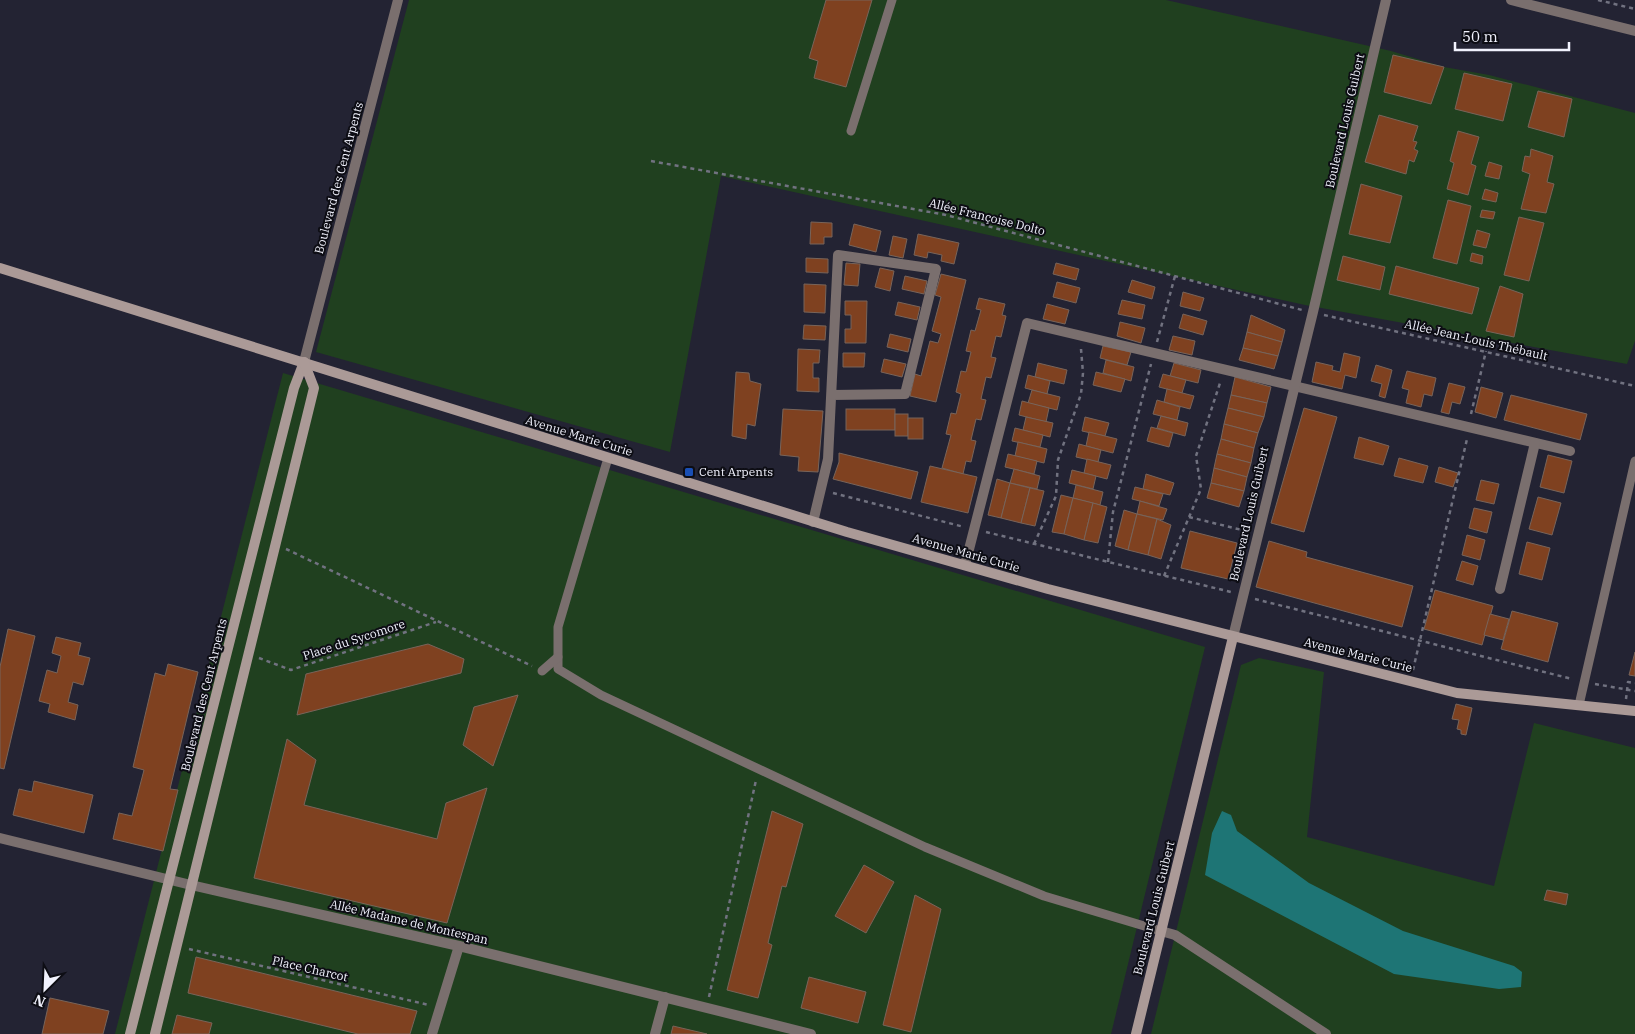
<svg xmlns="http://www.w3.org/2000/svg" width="1635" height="1034" font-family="'IBM Plex Serif',serif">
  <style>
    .green { fill: #20401f }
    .water { fill: #1e7575 }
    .building { fill: #7f4120; stroke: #78645a }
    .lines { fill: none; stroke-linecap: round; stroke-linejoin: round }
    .path { stroke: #717280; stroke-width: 2.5; stroke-dasharray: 4 4; stroke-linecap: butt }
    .lane { stroke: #7a6f6e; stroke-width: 9 }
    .street { stroke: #7a6f6e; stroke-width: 10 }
    .secondary { stroke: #ab9a97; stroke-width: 10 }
    .transit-dot { fill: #1a4fb4; stroke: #0d0d14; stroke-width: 2 }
    .labels { text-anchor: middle; stroke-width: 4; stroke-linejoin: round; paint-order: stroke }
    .street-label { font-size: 12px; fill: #f1f2fd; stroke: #0d0d14 }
    .poi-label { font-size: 12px; fill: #f1f2fd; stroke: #0d0d14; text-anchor: start }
  </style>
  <rect width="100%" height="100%" fill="#232333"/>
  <g class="green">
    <path d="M409 0H1166L1391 51 1444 67 1489 75 1635 113V341L1627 364 1305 305 721 176 670 452 316 352Z"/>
    <path d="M283 373 1205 647 1111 1034H115Z"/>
    <path d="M1259 658 1324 672 1307 837 1494 886 1534 723 1635 748V1034H1151L1241 665Z"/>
  </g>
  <path class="water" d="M1222 811 1231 815 1237 831 1309 883 1403 931 1514 966 1522 972 1521 987 1499 989 1394 974 1205 875 1212 833Z"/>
  <g class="building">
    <path d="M826 0H872L846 87 814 78 818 61 809 58Z"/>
    <path d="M1393 55 1444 67 1431 104 1384 92Z"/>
    <path d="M1464 73 1512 84 1503 121 1455 109Z"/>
    <path d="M1538 91 1572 99 1564 137 1528 127Z"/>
    <path d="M1379 115 1418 126 1413 141 1417 142 1414 149 1418 151 1414 162 1409 160 1406 174 1365 162Z"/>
    <path d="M1458 131 1479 137 1471 164 1476 166 1468 195 1447 189 1454 163 1450 161Z"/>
    <path d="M1531 149 1553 156 1547 182 1554 184 1546 213 1521 209 1530 174 1522 171 1525 156 1530 157Z"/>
    <path d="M1489 162 1502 166 1499 179 1485 176Z"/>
    <path d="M1361 184 1402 196 1390 243 1349 234Z"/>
    <path d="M1485 189 1498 193 1496 202 1482 199Z"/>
    <path d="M1448 200 1471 206 1457 264 1433 258Z"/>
    <path d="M1482 210 1495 212 1493 219 1480 217Z"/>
    <path d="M1519 217 1544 223 1529 281 1504 275Z"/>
    <path d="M811 222 832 223V237H824V244H810Z"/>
    <path d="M854 224 881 231 876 252 849 245Z"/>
    <path d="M1477 230 1490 234 1486 248 1473 245Z"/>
    <path d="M918 234 959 243 954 264 941 261 942 255 928 252 927 258 914 255Z"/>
    <path d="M893 236 907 239 903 258 889 255Z"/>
    <path d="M1472 253 1483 256 1482 264 1470 261Z"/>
    <path d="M1343 256 1385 267 1380 290 1337 280Z"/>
    <path d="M806 258 828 259V273L806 272Z"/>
    <path d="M846 263 860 264 858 286 844 285Z"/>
    <path d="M1056 263 1079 269 1076 280 1053 274Z"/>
    <path d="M1396 266 1479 288 1472 314 1389 294Z"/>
    <path d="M880 268 894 271 890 291 875 287Z"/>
    <path d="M941 274 966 280 936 402 910 396 915 374 921 376 930 341 938 343 941 334 932 331 941 297 935 295Z"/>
    <path d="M905 276 927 281 924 294 902 289Z"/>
    <path d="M1132 280 1155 287 1152 299 1128 292Z"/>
    <path d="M1057 282 1080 288 1076 303 1053 297Z"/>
    <path d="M804 284 826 285 825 313 804 312Z"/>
    <path d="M1500 286 1523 294 1514 337 1486 331Z"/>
    <path d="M1183 292 1204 298 1200 311 1180 306Z"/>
    <path d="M979 298 1005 304 1002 315 1006 316 1001 337 996 336 991 357 996 358 991 378 986 377 981 399 986 400 981 420 976 419 971 440 976 441 971 462 966 461 963 474 942 468 951 435 946 434 951 413 956 414 961 394 956 392 961 371 966 372 971 352 966 351 971 330 975 331 981 310 976 309Z"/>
    <path d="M1122 300 1145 305 1142 319 1118 314Z"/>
    <path d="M845 301H867L866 343H845V329H851V315H845Z"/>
    <path d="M898 302 920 307 917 320 895 315Z"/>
    <path d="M1047 304 1069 310 1065 324 1043 319Z"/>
    <path d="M1183 314 1207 321 1203 335 1179 328Z"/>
    <path d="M1251 315 1285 330 1282 342 1247 332Z"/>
    <path d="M1120 322 1145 328 1141 343 1117 336Z"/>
    <path d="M804 325 826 326 825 340 803 339Z"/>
    <path d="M1247 332 1282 342 1278 356 1243 348Z"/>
    <path d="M890 334 911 339 908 352 887 347Z"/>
    <path d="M1173 336 1195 341 1192 355 1169 350Z"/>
    <path d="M1103 346 1131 352 1127 365 1100 358Z"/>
    <path d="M1243 348 1278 356 1274 369 1239 360Z"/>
    <path d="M798 349 820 350 819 363H813V378H819V392L797 391Z"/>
    <path d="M843 353H865L864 367H843Z"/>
    <path d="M1344 353 1360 357 1356 378 1345 375 1342 389 1312 382 1316 362 1333 366 1332 370 1340 372Z"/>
    <path d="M884 359 906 364 902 377 881 372Z"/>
    <path d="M1106 360 1134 367 1131 381 1103 373Z"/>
    <path d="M1038 363 1067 370 1064 384 1035 377Z"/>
    <path d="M1174 363 1201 370 1198 383 1170 376Z"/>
    <path d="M1376 365 1392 370 1385 398 1379 396 1382 384 1371 381Z"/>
    <path d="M1407 371 1436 378 1432 396 1424 394 1421 407 1406 403 1409 390 1402 388Z"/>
    <path d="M736 372 749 373 750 381 761 384 755 426 747 424 746 439 732 436Z"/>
    <path d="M1096 372 1125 379 1121 392 1093 385Z"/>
    <path d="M1163 374 1186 380 1182 393 1159 387Z"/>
    <path d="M1028 375 1050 381 1047 394 1025 388Z"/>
    <path d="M1235 377 1271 387 1267 403 1231 395Z"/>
    <path d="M1449 383 1465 387 1460 404 1452 402 1449 414 1441 412Z"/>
    <path d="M1481 387 1503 393 1496 418 1475 412Z"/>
    <path d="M1167 389 1194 396 1190 409 1164 402Z"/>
    <path d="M1032 390 1060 397 1057 410 1028 403Z"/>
    <path d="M1231 395 1267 403 1264 417 1228 408Z"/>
    <path d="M1511 395 1587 414 1580 440 1504 420Z"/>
    <path d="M1157 400 1180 407 1177 420 1153 414Z"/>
    <path d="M1022 401 1049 408 1046 422 1019 415Z"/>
    <path d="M1228 408 1264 417 1258 433 1224 424Z"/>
    <path d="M1304 408 1337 417 1304 532 1271 523Z"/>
    <path d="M783 409 823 411 818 472 798 471 799 457 780 455Z"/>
    <rect x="846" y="409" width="49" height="21"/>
    <rect x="895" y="414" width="13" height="22"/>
    <path d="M1161 416 1188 423 1185 436 1157 428Z"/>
    <path d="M1026 417 1053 423 1050 437 1023 430Z"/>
    <path d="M1085 417 1109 423 1105 436 1082 431Z"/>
    <rect x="908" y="418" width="15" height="21"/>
    <path d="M1224 424 1258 433 1254 448 1221 439Z"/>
    <path d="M1151 427 1173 433 1169 447 1147 441Z"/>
    <path d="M1015 428 1043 435 1040 447 1012 441Z"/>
    <path d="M1089 432 1117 439 1113 453 1086 446Z"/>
    <path d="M1359 437 1389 446 1383 465 1354 458Z"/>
    <path d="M1221 439 1254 448 1251 463 1217 454Z"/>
    <path d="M1018 442 1047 449 1044 463 1015 456Z"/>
    <path d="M1079 444 1101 450 1098 462 1076 457Z"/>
    <path d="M839 453 918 472 911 499 833 479 839 462Z"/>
    <path d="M1008 454 1037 461 1034 474 1005 467Z"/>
    <path d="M1217 454 1251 463 1247 477 1214 468Z"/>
    <path d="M1548 455 1572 461 1564 493 1540 487Z"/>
    <path d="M1399 458 1428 466 1423 483 1394 476Z"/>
    <path d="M1087 459 1111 465 1107 479 1084 473Z"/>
    <path d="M930 466 977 477 968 513 921 502Z"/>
    <path d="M1439 467 1458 473 1453 487 1435 482Z"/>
    <path d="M1214 468 1247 477 1244 491 1211 483Z"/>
    <path d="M1014 469 1040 476 1037 489 1010 483Z"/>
    <path d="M1072 470 1096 476 1093 489 1069 483Z"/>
    <path d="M1146 474 1174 483 1170 495 1143 489Z"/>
    <path d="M997 479 1010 483 1001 518 988 515Z"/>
    <path d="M1481 480 1499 484 1494 504 1476 500Z"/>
    <path d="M1010 483 1030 488 1021 523 1001 518Z"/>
    <path d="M1211 483 1244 491 1239 507 1207 498Z"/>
    <path d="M1076 485 1103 492 1100 505 1073 498Z"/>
    <path d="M1135 487 1163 494 1159 506 1132 499Z"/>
    <path d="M1030 488 1044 491 1035 526 1021 523Z"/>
    <path d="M1061 495 1073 498 1064 534 1052 532Z"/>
    <path d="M1538 497 1561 503 1552 535 1529 529Z"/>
    <path d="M1073 498 1093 503 1084 540 1064 534Z"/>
    <path d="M1140 501 1167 509 1163 520 1137 514Z"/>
    <path d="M1093 503 1107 507 1098 543 1084 540Z"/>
    <path d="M1474 508 1492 512 1487 533 1469 528Z"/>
    <path d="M1124 510 1137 514 1128 550 1115 546Z"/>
    <path d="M1137 514 1157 519 1148 555 1128 550Z"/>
    <path d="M1157 519 1171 525 1161 559 1148 555Z"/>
    <path d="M1190 531 1237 543 1228 579 1181 568Z"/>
    <path d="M1467 535 1485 540 1480 560 1462 555Z"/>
    <path d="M1269 541 1307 552 1306 557 1413 586 1402 627 1256 587Z"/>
    <path d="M1527 542 1550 548 1542 580 1519 574Z"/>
    <path d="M1462 561 1478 566 1473 585 1456 580Z"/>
    <path d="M1435 590 1493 606 1482 645 1424 629Z"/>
    <path d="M1512 611 1558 623 1548 662 1501 649Z"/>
    <path d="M1490 614 1509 619 1503 640 1484 635Z"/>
    <path d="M8 629 35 636 4 769 0 768V667Z"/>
    <path d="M56 637 81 643 78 655 90 658 83 685 73 682 68 702 78 705 75 720 48 712 50 704 39 701 47 670 57 673 61 656 52 653Z"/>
    <path d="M428 644 464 659 461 673 297 715 306 674Z"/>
    <path d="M1635 652V676L1629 675Z"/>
    <path d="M168 664 198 672 170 789 178 790 163 851 113 839 119 813 132 816 144 770 133 767 155 673 165 676Z"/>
    <path d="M518 695 493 766 463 745 474 707Z"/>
    <path d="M1456 704 1472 708 1466 735 1461 734V730L1457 729 1459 720 1452 719Z"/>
    <path d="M287 739 316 760 304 805 437 839 446 803 487 788 447 923 254 878Z"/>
    <path d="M34 781 93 795 84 833 13 815 19 789 32 792Z"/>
    <path d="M772 811 803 824 786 887 782 886 768 943 772 945 758 998 727 990Z"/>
    <path d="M864 865 894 882 866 933 835 916Z"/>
    <path d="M1547 890 1568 894 1566 905 1544 900Z"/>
    <path d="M915 895 941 909 911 1032 883 1025Z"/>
    <path d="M196 957 417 1011 410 1034H358L188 993Z"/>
    <path d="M809 977 866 992 858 1023 801 1008Z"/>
    <path d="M50 998 109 1011 103 1034H42Z"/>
    <path d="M177 1015 212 1023 209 1034H172Z"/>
    <path d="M673 1026 707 1034H671Z"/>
  </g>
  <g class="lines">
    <g class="path">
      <path d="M1598 0 1635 9"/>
      <path d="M651 161 946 215 1302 310"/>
      <path d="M1324 315 1635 386"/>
      <path d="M1157 342 1175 276"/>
      <path d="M1471 414 1486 351"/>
      <path d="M833 493 964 527"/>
      <path d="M1189 517 1246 531"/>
      <path d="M986 532 1231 592"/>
      <path d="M1034 544 1056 496 1058 460 1081 394 1083 373 1081 349"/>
      <path d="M286 549 532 666"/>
      <path d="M1108 562 1113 512 1151 364"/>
      <path d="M1164 576 1201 489 1196 456 1221 380"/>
      <path d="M1255 599 1572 679"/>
      <path d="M259 658 291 670 436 622"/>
      <path d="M1413 670 1467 439"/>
      <path d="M1595 684 1635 691"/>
      <path d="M1626 699 1628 682 1635 683"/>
      <path d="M189 949 429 1005"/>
      <path d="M709 997 756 780"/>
    </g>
    <g class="lane">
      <path d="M851 131 892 0"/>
      <path d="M608 458 558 627V669L601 695 925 847 1044 896 1161 931"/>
      <path d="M542 671 558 657"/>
      <path d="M1579 705 1635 461"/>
    </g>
    <g class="street">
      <path d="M1511 0 1635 31"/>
      <path d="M304 362 398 0"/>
      <path d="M813 522 828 459 838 255 936 269 905 394 832 395"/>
      <path d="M965 565 1027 323 1570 451"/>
      <path d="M1500 589 1535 443"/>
      <path d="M1233 637 1313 312 1386 0"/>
      <path d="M0 838 191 885 459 946 811 1034"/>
      <path d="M1161 931 1175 935 1326 1034"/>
      <path d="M432 1034 459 946"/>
      <path d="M655 1034 665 997"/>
    </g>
    <g class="secondary">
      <path d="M0 268 847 532 1048 589 1457 693 1635 711"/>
      <path d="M130 1034 294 388 304 362"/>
      <path d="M155 1034 314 388 304 362"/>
      <path d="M1136 1034 1233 637"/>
    </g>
  </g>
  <rect class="transit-dot" x="684" y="467" width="10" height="10" rx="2.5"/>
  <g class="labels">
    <g class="street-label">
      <text transform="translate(1345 121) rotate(-77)" y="4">Boulevard Louis Guibert</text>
      <text transform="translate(339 178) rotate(-75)" y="4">Boulevard des Cent Arpents</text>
      <text transform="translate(987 217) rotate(14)" y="4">Allée Françoise Dolto</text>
      <text transform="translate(1476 340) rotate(13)" y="4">Allée Jean-Louis Thébault</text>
      <text transform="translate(579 436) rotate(17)" y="4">Avenue Marie Curie</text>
      <text transform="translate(1249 514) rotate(-77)" y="4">Boulevard Louis Guibert</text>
      <text transform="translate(966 553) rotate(16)" y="4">Avenue Marie Curie</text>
      <text transform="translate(354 640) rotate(-18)" y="4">Place du Sycomore</text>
      <text transform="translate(1358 655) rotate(14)" y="4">Avenue Marie Curie</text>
      <text transform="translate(204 695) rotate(-76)" y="4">Boulevard des Cent Arpents</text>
      <text transform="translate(1154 908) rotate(-76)" y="4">Boulevard Louis Guibert</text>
      <text transform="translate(409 922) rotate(13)" y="4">Allée Madame de Montespan</text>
      <text transform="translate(310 969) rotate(13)" y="4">Place Charcot</text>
    </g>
    <g class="poi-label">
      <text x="699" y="476">Cent Arpents</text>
    </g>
  </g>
  <g transform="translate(45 989) rotate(204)" stroke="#0d0d14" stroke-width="4" paint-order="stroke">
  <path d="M0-4L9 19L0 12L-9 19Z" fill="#f1f2fd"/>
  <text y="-8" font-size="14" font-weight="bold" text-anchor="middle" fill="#f1f2fd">N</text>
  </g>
  <path d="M1455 42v8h114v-8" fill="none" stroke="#f1f2fd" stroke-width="2.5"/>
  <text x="1462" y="42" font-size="15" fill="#f1f2fd" stroke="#0d0d14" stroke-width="4" paint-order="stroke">50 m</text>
</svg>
